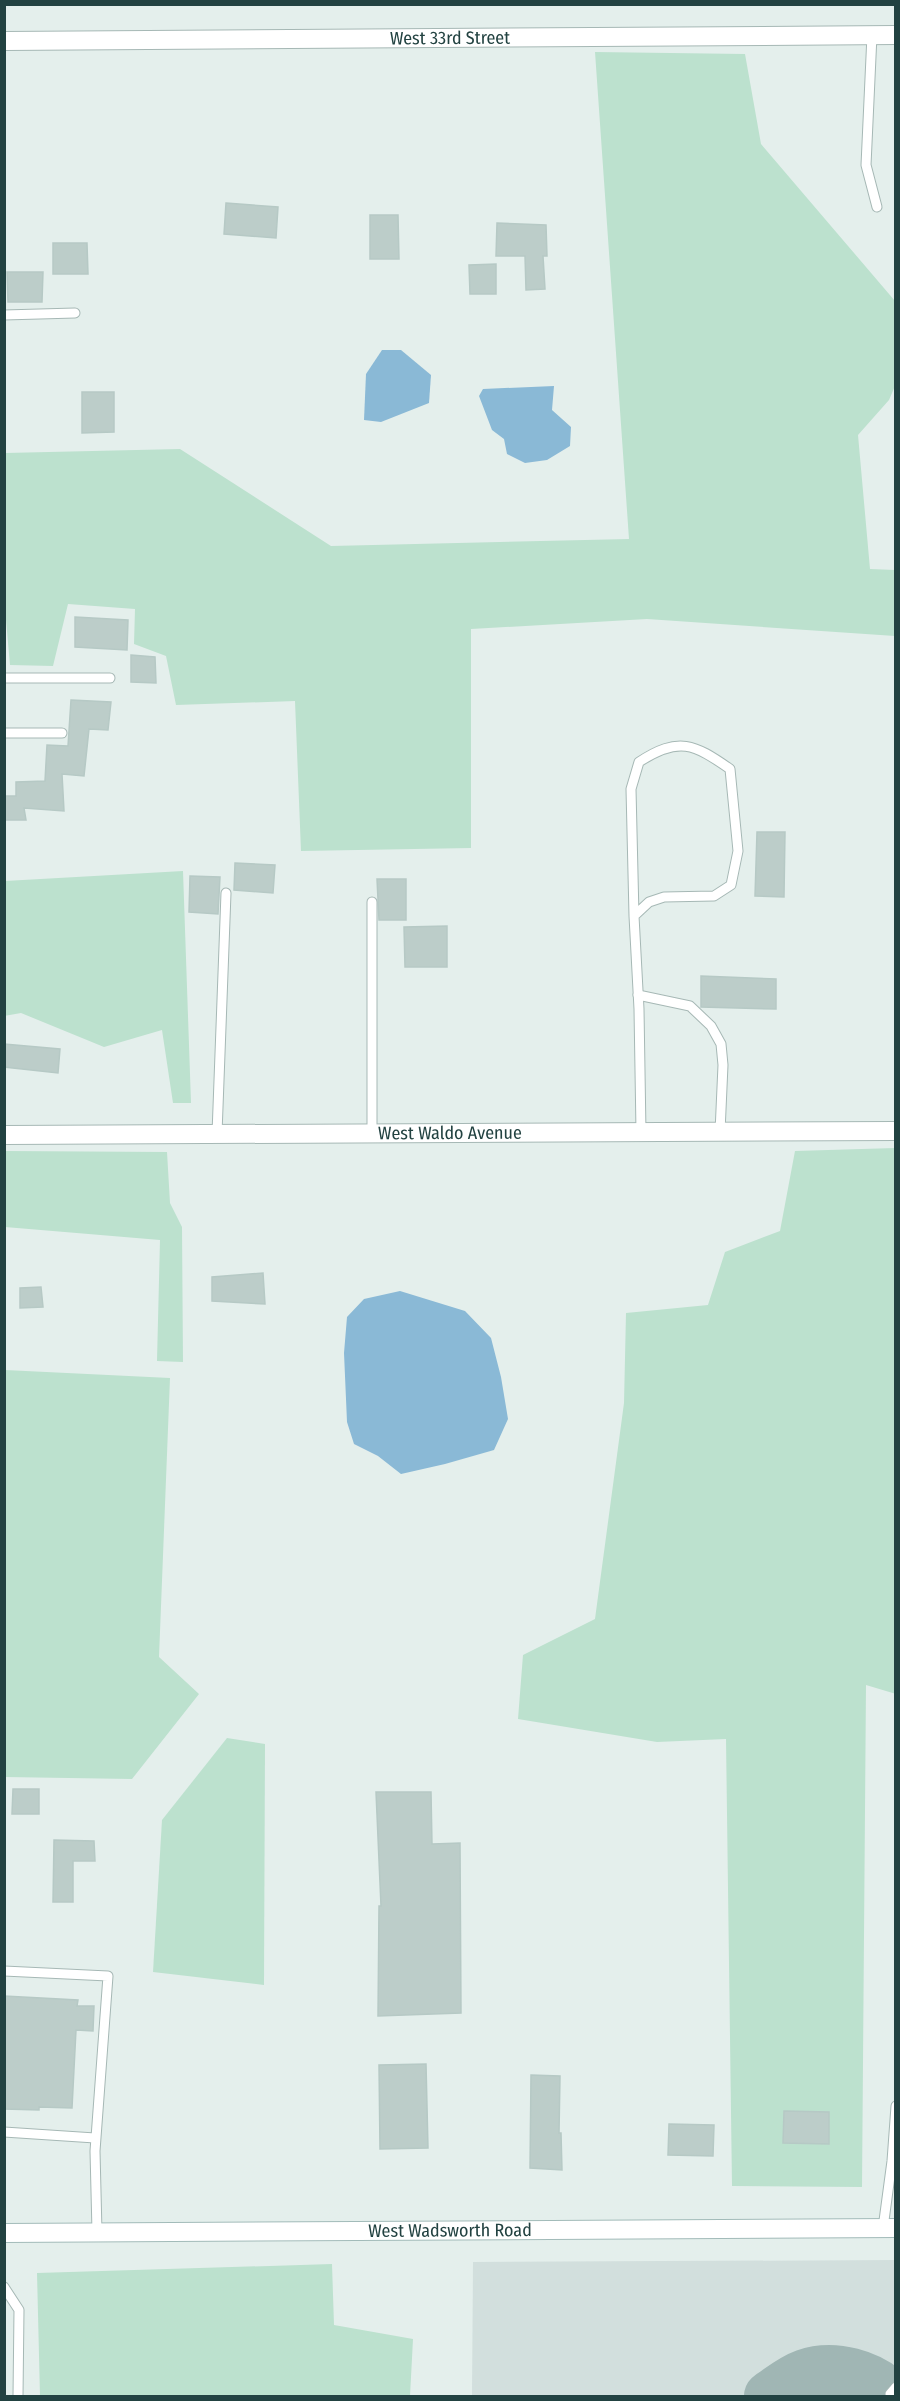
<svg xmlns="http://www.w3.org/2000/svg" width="900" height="2401" font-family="'Fira Sans Condensed',sans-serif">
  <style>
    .built { fill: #d2dfdd }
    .green { fill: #bce1ce }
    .water { fill: #8ab9d6 }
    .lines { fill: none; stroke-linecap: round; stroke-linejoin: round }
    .taxiway { stroke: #a0b6b4; stroke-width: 50 }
    .building { fill: #bccdc9; stroke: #b6c9c5; stroke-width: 1.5 }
    .service-casing { stroke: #a6b8b5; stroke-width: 11 }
    .minor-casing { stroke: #a6b8b5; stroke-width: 20 }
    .tertiary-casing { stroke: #a6b8b5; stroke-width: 20 }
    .secondary-casing { stroke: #a2bbb9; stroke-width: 20 }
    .service { stroke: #fff; stroke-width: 9 }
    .minor { stroke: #fff; stroke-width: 18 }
    .tertiary { stroke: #fff; stroke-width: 18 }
    .secondary { stroke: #fff; stroke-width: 18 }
    .labels { text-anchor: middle; stroke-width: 6; stroke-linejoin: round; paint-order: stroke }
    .street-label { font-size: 18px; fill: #224241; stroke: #f5fbf9 }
  </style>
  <rect width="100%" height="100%" fill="#e4efec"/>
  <path class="built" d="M895 2260V2396H472L473 2262Z"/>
  <g class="green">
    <path d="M595 52 745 54 761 144 895 301V386L889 400 858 435 870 569 895 570V636L647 619 471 629V848L301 851 295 701 176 705 166 656 134 644 135 609 68 604 53 666 10 665 6 620 4 619 5 453 180 449 331 546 629 539Z"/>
    <path d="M183 871 191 1103H173L162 1030 104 1047 21 1013 4 1016 5 881Z"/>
    <path d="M895 1148 896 1694 866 1685 862 2187 732 2186 726 1739 657 1742 518 1719 523 1655 595 1619 624 1403 626 1313 708 1305 725 1252 780 1231 795 1151Z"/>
    <path d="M5 1151 167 1152 170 1203 182 1227 183 1362 157 1361 160 1240 5 1227Z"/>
    <path d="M5 1370 170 1378 159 1657 199 1694 132 1779 5 1777Z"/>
    <path d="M227 1738 265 1744 264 1985 153 1972 162 1820Z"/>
    <path d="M332 2264 334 2325 413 2339 410 2396H40L37 2273Z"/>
  </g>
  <g class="water">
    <path d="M382 350H401L431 375 429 403 381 422 364 420 366 374Z"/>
    <path d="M554 386 552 410 571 427 570 446 547 460 525 463 507 454 504 439 492 430 479 396 483 389Z"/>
    <path d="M400 1291 465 1311 491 1338 501 1377 508 1419 494 1450 445 1464 401 1474 378 1456 354 1444 347 1422 344 1353 347 1317 364 1299Z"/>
  </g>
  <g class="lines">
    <path class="taxiway" d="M769 2396C781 2388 791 2379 805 2374 834 2364 871 2374 892 2396"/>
  </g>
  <g class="building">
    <path d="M226 203 278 207 276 238 224 234Z"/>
    <path d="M370 215H398L399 259H370Z"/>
    <path d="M497 223 546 225 547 256H543L545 289 526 290 525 256H496Z"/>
    <path d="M53 243H87L88 274H53Z"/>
    <path d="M496 264V294H470L469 265Z"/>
    <path d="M7 272H43L42 302H8Z"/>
    <path d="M82 392H114V432L82 433Z"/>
    <path d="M75 617 128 620 127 650 75 647Z"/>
    <path d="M131 655 155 657 156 683 131 682Z"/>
    <path d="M71 700 111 702 108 730 89 729 84 776 62 774 64 811 24 808 26 820H4V796H16V782L45 781 47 745 68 746Z"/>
    <path d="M757 832H785L784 897 755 896Z"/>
    <path d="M235 863 275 865 273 893 234 890Z"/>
    <path d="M190 876 220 877 218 914 189 912Z"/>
    <path d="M377 879H406V920H379Z"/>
    <path d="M447 926V967H405L404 927Z"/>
    <path d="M701 976 776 979V1009L701 1007Z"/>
    <path d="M4 1044 60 1049 58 1073 4 1067Z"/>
    <path d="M263 1273 265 1304 212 1301V1277Z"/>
    <path d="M41 1287 43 1307 20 1308V1288Z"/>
    <path d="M13 1789H39V1814H12Z"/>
    <path d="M376 1792H431L432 1844 460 1843 461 2013 378 2016 379 1906H381Z"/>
    <path d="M54 1840 94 1841 95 1861H73V1902H53Z"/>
    <path d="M4 1996 78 2000 77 2006H94L93 2031 76 2030 72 2108 39 2107V2110L4 2109Z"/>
    <path d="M426 2064 428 2148 380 2149 379 2065Z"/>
    <path d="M531 2075 560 2076 559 2133H561L562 2170 530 2168Z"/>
    <path d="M784 2111 829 2112V2144L783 2143Z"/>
    <path d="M669 2124 714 2125 713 2156 668 2155Z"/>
  </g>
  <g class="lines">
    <defs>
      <g id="service">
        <path d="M872 35 866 165 877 207"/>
        <path d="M4 315 75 313"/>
        <path d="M4 678H110"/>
        <path d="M4 733H62"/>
        <path d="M634 916 631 789 639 762C679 736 694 744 730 769L738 851 731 885 714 896 664 897 649 902 634 916 639 1009 641 1132"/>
        <path d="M638 995 690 1006 711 1026 721 1044 723 1065 720 1132"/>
        <path d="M372 1133V902"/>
        <path d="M217 1134 226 893"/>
        <path d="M4 1971 108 1976 95 2151 97 2232"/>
        <path d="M4 2132 95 2138"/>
        <path d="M883 2228 892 2161 896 2106"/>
        <path d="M4 2287 19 2310 18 2396"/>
        <path d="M890 2394 896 2387"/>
      </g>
      <g id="minor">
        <path id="s1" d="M4 1135 896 1131"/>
      </g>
      <g id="tertiary">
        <path id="s2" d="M4 41 896 35"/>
      </g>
      <g id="secondary">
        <path id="s3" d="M4 2233 896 2228"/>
      </g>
    </defs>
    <use href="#service" class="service-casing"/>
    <use href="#minor" class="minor-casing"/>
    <use href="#tertiary" class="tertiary-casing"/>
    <use href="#secondary" class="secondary-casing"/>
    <use href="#service" class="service"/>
    <use href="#minor" class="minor"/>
    <use href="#tertiary" class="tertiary"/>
    <use href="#secondary" class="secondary"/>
  </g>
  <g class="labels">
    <g class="street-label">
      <text dy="6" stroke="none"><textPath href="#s2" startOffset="446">West 33rd Street</textPath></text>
      <text dy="6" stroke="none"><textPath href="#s1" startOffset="446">West Waldo Avenue</textPath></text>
      <text dy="6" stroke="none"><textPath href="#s3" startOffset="446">West Wadsworth Road</textPath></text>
    </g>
  </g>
  <rect width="900" height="2401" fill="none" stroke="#224241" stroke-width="12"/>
</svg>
